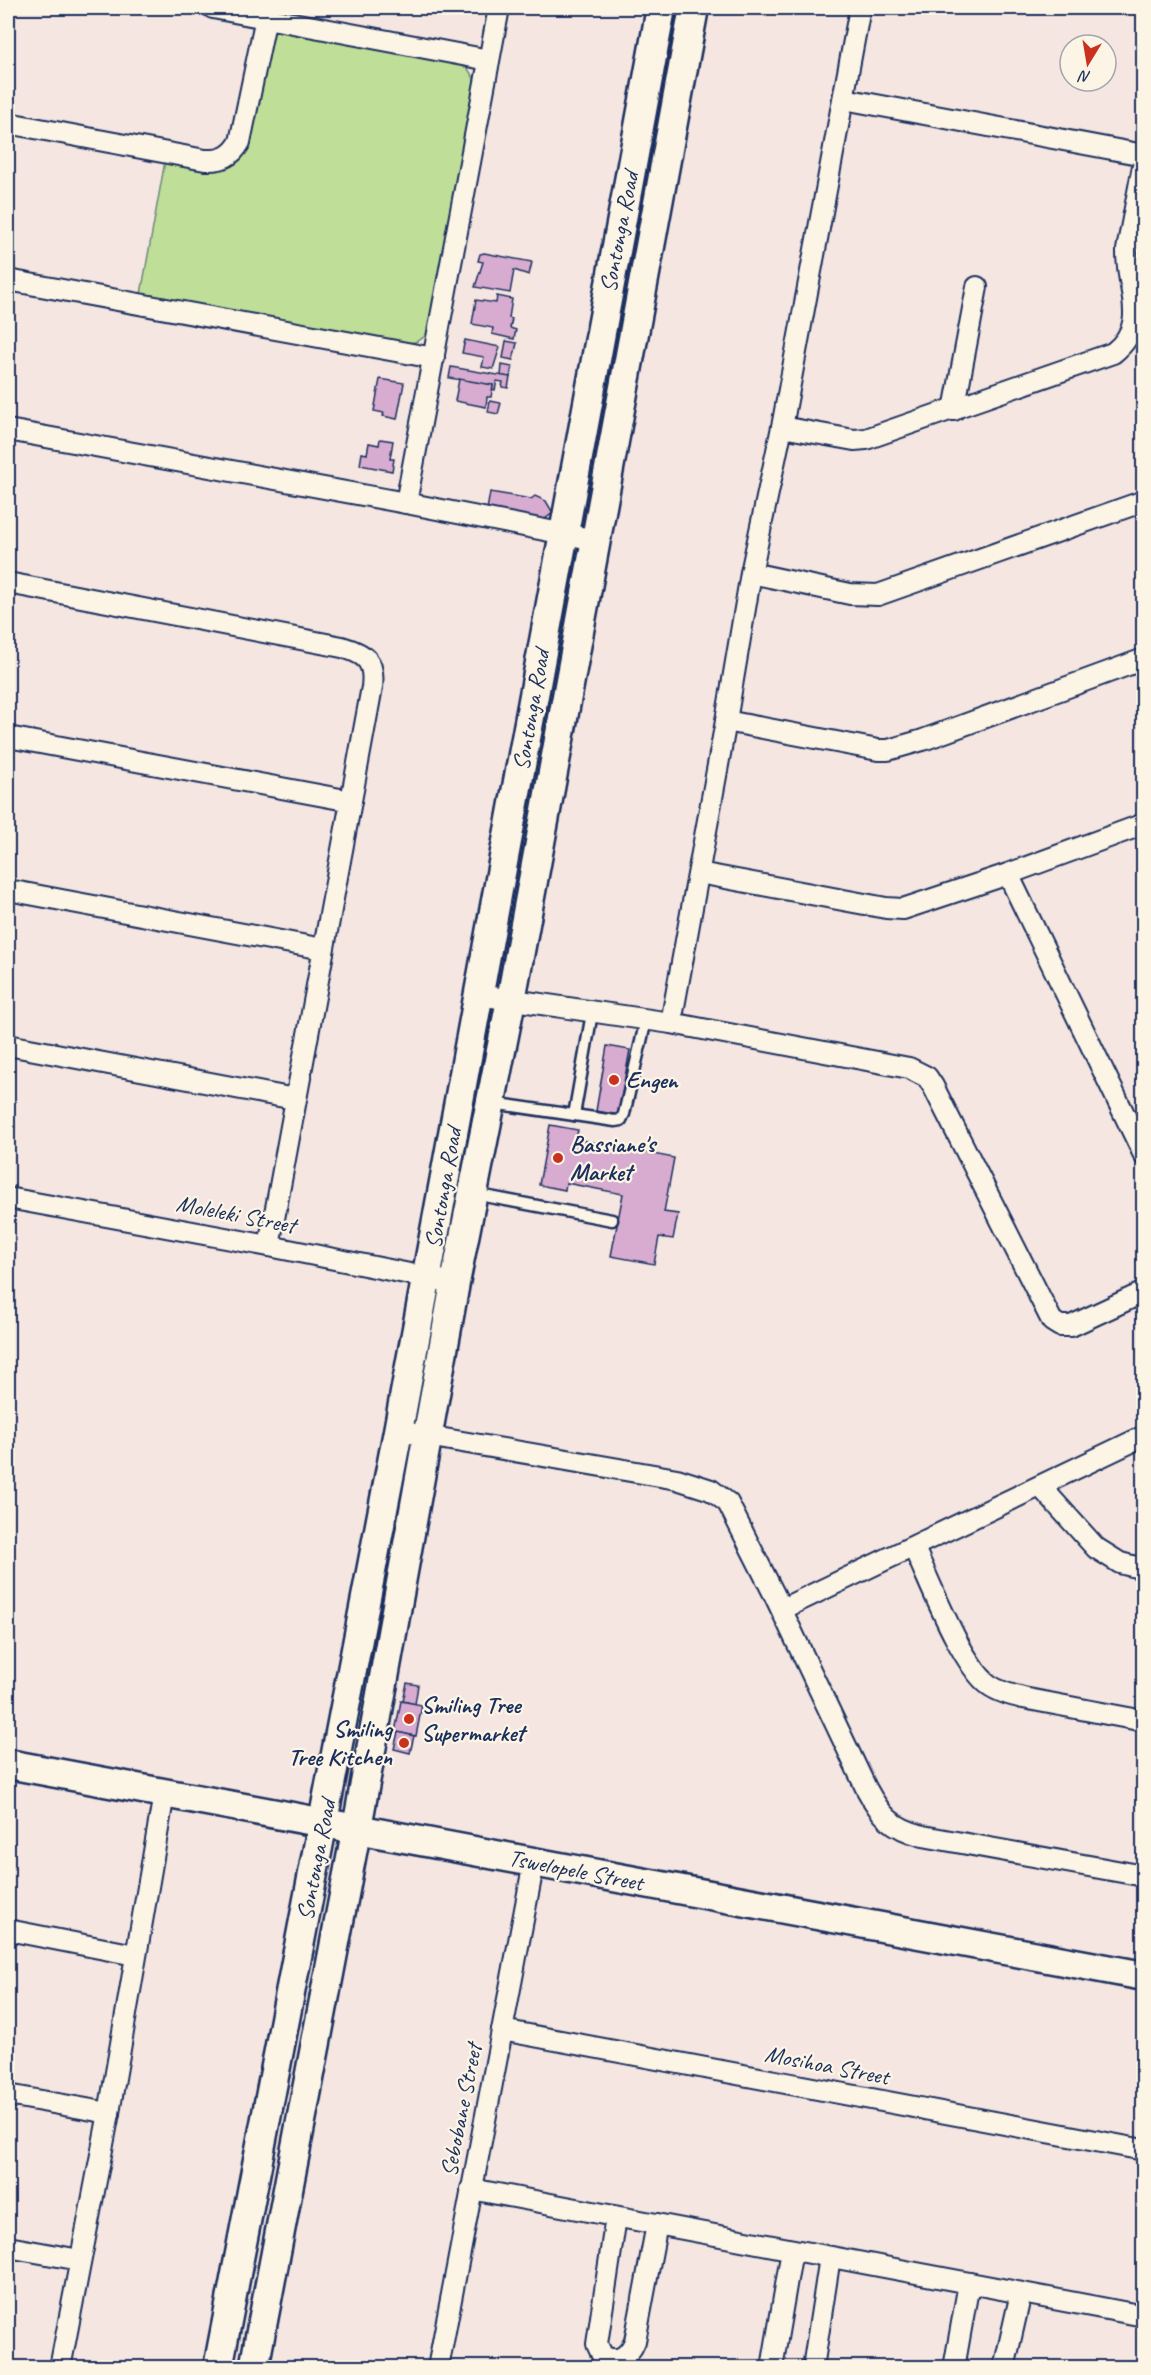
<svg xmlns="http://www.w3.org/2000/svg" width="1151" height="2375" font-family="Caveat,sans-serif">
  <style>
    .green { fill: #bfdf98; stroke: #6d877b; stroke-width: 1.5 }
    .building { fill: #d7acd0; stroke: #1b2f5e; stroke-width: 1.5 }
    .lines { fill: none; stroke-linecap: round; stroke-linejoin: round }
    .lane-casing { stroke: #1b2f5e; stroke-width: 15 }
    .street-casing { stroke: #1b2f5e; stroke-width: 24 }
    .secondary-casing { stroke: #1b2f5e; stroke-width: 33 }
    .lane { stroke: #fcf5e5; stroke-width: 10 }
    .street { stroke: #fcf5e5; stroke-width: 20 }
    .secondary { stroke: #fcf5e5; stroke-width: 28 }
    .poi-dot { fill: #c8321e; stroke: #fcf5e5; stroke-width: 2 }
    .labels { text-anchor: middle; stroke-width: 4.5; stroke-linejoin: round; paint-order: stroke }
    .street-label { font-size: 24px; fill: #1b2f5e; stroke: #fcf5e5 }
    .poi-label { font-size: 24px; font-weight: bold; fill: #1b2f5e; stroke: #fcf5e5; text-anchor: start }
  </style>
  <rect width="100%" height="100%" fill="#f5e6e1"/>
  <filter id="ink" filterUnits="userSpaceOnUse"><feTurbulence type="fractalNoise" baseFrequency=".0167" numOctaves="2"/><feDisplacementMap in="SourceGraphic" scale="12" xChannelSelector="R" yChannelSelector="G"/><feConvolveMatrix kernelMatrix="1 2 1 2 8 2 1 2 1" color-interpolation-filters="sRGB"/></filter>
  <g filter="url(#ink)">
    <path class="green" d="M280 29 464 63 474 78 477 87 432 326C425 339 417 344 402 343L141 294 165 161 231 164 240 158 247 147 270 33Z"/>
    <g class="building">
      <path d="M484 253 532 262 529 275 514 270 510 293 475 287 483 262 478 261 480 254Z"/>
      <path d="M497 296 512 299 509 318 512 319 510 328 516 330 514 339 492 334 493 328 472 324 476 300 496 303Z"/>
      <path d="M465 340 500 347 493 369 482 367 484 357 462 353Z"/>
      <path d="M506 341 517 343 513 360 503 358Z"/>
      <path d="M502 365 512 367 510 377 501 376Z"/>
      <path d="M451 367 510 377 508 388 502 387 503 382 497 381 495 390 492 389 493 385 449 378Z"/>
      <path d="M380 379 404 383 397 419 383 416 384 413 374 411Z"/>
      <path d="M459 379 493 385 491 397H487L486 407 455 401Z"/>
      <path d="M490 401 501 403 498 414 488 412Z"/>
      <path d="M380 439 393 441 390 459H394L392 471 360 465 362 453 367 454 369 443 379 445Z"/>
      <path d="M490 492 531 499 535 496 546 501 553 513 542 521 487 510Z"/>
      <path d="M607 1046 630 1050 618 1115 596 1111Z"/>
      <path d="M550 1125 578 1130 576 1139 674 1158 664 1212 678 1214 673 1239 659 1237 654 1264 611 1256 623 1194 566 1183 565 1190 539 1185Z"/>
      <path d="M407 1683 418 1685 415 1704 403 1701Z"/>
      <path d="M401 1701 422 1705 416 1736 395 1732Z"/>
      <path d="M398 1732 414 1736 410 1753 394 1749Z"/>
    </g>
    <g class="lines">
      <defs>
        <g id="lane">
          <path d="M492 1103 615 1121 621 1120 624 1114 646 1020"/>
          <path d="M574 1115 592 1013"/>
          <path d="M474 1194 612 1220"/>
        </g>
        <g id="street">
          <path d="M213 8 489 60"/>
          <path d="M844 99 1144 155"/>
          <path d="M8 123 205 160C222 161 232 156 240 142L266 17"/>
          <path d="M8 280 434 358"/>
          <path d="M954 410 977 287"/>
          <path d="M782 427 854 440 866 439 1113 353C1151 323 1126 291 1127 250L1144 161"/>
          <path d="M8 430 406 503 596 540"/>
          <path d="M406 503 499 8"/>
          <path d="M751 573 850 594 878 595 1144 501"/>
          <path d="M8 583 342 647C366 654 375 661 372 687L269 1246"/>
          <path d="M726 721 878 750H888L923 740 1144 659"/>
          <path d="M8 737 351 801"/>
          <path d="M699 873 886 908 903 909 1008 874 1144 824"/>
          <path d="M1008 874 1144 1155"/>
          <path d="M8 890 323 949"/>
          <path d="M479 995 671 1023 909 1068 927 1077 933 1086 1052 1321 1060 1326H1071L1144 1292"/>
          <path d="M671 1023 726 721 751 573 782 427 860 8"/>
          <path d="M8 1045 295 1099"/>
          <path d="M8 1198 269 1246 455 1283"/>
          <path d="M398 1431 677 1479 711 1490 728 1503 774 1594 866 1788C881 1816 892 1828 923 1836L1144 1876"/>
          <path d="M1041 1487 1096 1548 1120 1563 1144 1569"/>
          <path d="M914 1548C930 1582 961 1664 989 1685 999 1692 1011 1695 1023 1698L1144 1721"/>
          <path d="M782 1609 1144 1436"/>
          <path d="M8 1930 135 1955"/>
          <path d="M502 2030 1144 2150"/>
          <path d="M8 2095 109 2113"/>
          <path d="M471 2189 1144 2316"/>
          <path d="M616 2217 597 2344 602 2355C617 2365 629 2356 635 2341L657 2224"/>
          <path d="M8 2247 80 2260"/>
          <path d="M60 2368 109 2113 164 1794"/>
          <path d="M438 2368 534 1862"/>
          <path d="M772 2368 792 2250"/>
          <path d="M813 2368 830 2257"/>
          <path d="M954 2368 969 2283"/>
          <path d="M1004 2368 1021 2293"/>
        </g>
        <g id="secondary">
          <path d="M8 1764 1144 1976"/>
          <path d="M218 2368 398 1431 661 8"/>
          <path d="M254 2368 360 1811 455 1283 511 1000 694 8"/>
        </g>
      </defs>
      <use href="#lane" class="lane-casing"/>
      <use href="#street" class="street-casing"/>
      <use href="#secondary" class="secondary-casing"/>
      <use href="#lane" class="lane"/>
      <use href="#street" class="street"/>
      <use href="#secondary" class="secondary"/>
    </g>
  </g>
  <g class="poi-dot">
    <circle cx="614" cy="1080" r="6"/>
    <circle cx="558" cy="1158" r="6"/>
    <circle cx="409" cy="1719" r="6"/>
    <circle cx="404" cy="1743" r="6"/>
  </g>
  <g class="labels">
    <g class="street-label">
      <text transform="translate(619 232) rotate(-79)" y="8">Sontonga Road</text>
      <text transform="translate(531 710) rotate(-80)" y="8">Sontonga Road</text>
      <text transform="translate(443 1188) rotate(-80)" y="8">Sontonga Road</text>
      <text transform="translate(236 1214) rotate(11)" y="8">Moleleki Street</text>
      <text transform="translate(316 1860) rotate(-79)" y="8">Sontonga Road</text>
      <text transform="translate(576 1870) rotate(11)" y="8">Tswelopele Street</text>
      <text transform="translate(827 2065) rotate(11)" y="8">Mosihoa Street</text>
      <text transform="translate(461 2110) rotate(-79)" y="8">Sebobane Street</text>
    </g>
    <g class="poi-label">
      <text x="626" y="1088">Engen</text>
      <text x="570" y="1152">Bassiane's<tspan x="570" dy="28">Market</tspan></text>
      <text x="421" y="1713">Smiling Tree<tspan x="421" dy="28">Supermarket</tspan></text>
      <text x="392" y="1737" text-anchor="end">Smiling<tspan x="392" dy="28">Tree Kitchen</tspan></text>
    </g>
  </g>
  <rect width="1151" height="2375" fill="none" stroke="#fcf5e5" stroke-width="30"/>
  <rect x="15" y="15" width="1121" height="2345" fill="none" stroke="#1b2f5e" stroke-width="2" filter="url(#ink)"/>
  <g transform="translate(1088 63) rotate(191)"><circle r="28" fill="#fcf5e5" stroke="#a2a6af" stroke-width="1.5"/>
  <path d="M0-4.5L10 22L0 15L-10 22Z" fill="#c8321e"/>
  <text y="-9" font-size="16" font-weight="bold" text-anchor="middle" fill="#1b2f5e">N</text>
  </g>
</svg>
